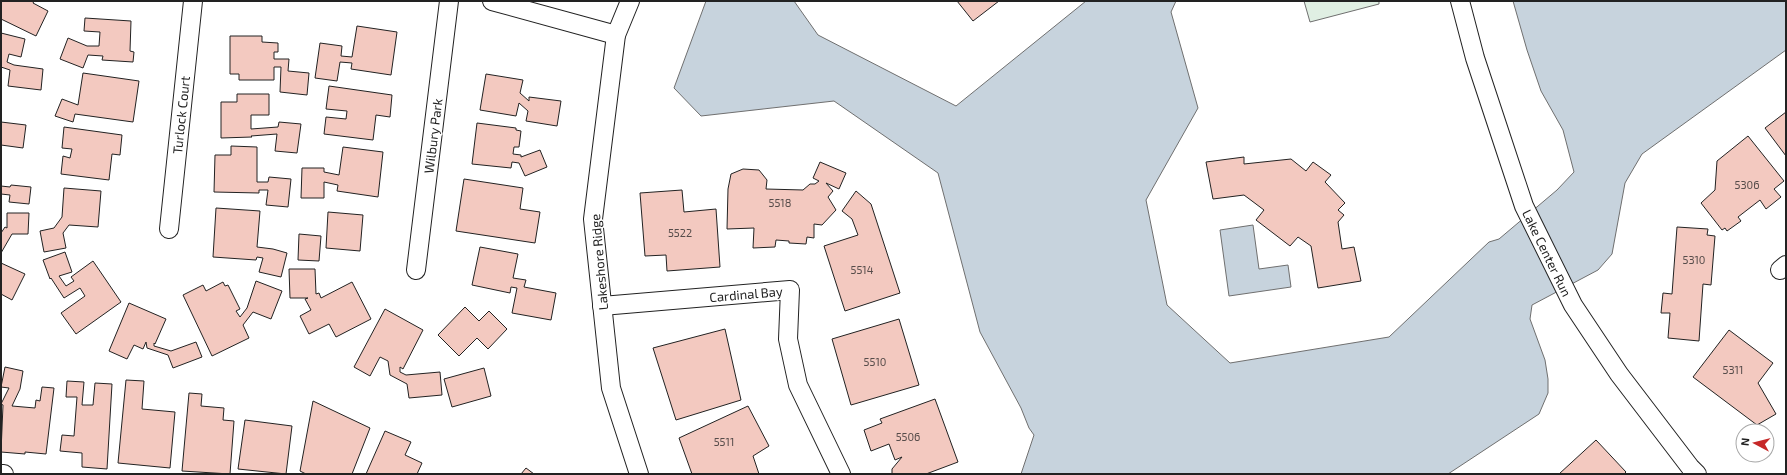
<svg xmlns="http://www.w3.org/2000/svg" width="1787" height="475" font-family="'Exo 2',sans-serif">
  <style>
    .green { fill: #e0efe3; stroke: #6f6f6f }
    .water { fill: #c7d3dd; stroke: #6f6f6f }
    .building { fill: #f3c9c0; stroke: #222 }
    .lines { fill: none; stroke-linecap: round; stroke-linejoin: round }
    .minor-casing { stroke: #222; stroke-width: 20 }
    .minor { stroke: #fff; stroke-width: 18 }
    .labels { text-anchor: middle; stroke-width: 3; stroke-linejoin: round; paint-order: stroke }
    .number-label { font-size: 11px; fill: #564c4a }
    .street-label { font-size: 13px; fill: #222; stroke: #fff }
  </style>
  <rect width="100%" height="100%" fill="#fff"/>
  <path class="green" d="M1304 1H1379V4L1310 22Z"/>
  <g class="water">
    <path d="M706 1H794L818 35 956 106 1086 1H1176L1171 12 1198 108 1146 200 1167 305 1230 363 1389 337 1489 242 1499 239 1557 190 1574 172 1563 130 1541 91 1527 50 1513 1H1786V50L1642 154 1625 183 1612 254 1598 270 1532 305 1530 319 1545 360 1548 379V393L1539 414 1448 474H1021L1034 435 1029 428 1021 408 980 332 938 173 834 101 701 116 674 88Z"/>
    <path d="M1253 225 1259 269 1288 265 1291 287 1229 296 1220 230Z"/>
  </g>
  <g class="building">
    <path d="M1 1H34L33 3 48 11 36 36 1 19Z"/>
    <path d="M957 1H999L973 21Z"/>
    <path d="M85 18 131 21 130 51 134 52 133 62 102 60 103 56 88 55 83 68 60 59 68 38 87 46H99L100 32 84 31Z"/>
    <path d="M357 26 397 32 391 75 351 69 352 63 340 62 337 81 315 78 320 43 342 46 341 56 352 57Z"/>
    <path d="M1 33 25 39 21 57 9 54 7 62 14 65 43 69 41 90 8 86 10 70 1 67Z"/>
    <path d="M230 36H262V42L278 43V52H274V59H289L288 71 309 73 307 95 280 92 281 67H274V80H239V74H230Z"/>
    <path d="M83 73 139 81 133 122 75 114 73 122 55 116 62 99 78 105Z"/>
    <path d="M486 74 523 80 520 93 529 101V97L561 101 557 126 526 121 528 111 519 103 516 116 480 110Z"/>
    <path d="M329 86 392 95 390 117 376 115 373 140 324 134 326 117 346 119 347 111 326 109Z"/>
    <path d="M237 94H269V115H251V129L278 127 279 122 301 124 297 153 275 151 277 134 251 136 252 137 221 138V102H237Z"/>
    <path d="M1786 112V156L1765 128Z"/>
    <path d="M1 122 26 125 23 148 1 145Z"/>
    <path d="M477 123 516 128V130L521 131 519 147H514L513 154 521 155V157L540 150 547 167 525 176 519 163 512 162 511 168 472 164Z"/>
    <path d="M64 127 122 135 120 155 112 154 109 180 61 174 63 156 70 158 72 149 62 148Z"/>
    <path d="M1748 136 1784 181 1774 189 1781 197 1766 209 1760 200 1738 217 1741 221 1727 231 1725 228 1722 230 1701 203 1715 190 1717 161Z"/>
    <path d="M231 146 257 147V182H268L269 177 291 179 288 207 266 205 268 190H259V193L214 192 215 155H231Z"/>
    <path d="M343 147 383 152 378 197 337 191 338 185 324 182V198H301L302 168H324V172L339 175Z"/>
    <path d="M1244 157V164L1291 159 1306 171 1313 162 1331 175 1325 182 1345 203 1338 210 1344 215 1338 222 1342 249 1354 247 1361 281 1318 288 1311 246 1298 237 1290 246 1256 220 1264 210 1244 195 1213 199 1206 162Z"/>
    <path d="M820 162 846 173 839 189 826 183 833 191 828 197 836 210 822 225 814 224V238L807 237 806 244 789 243V241L776 240 775 247 753 248 754 228 727 229 728 189 731 174 743 169 759 170 767 180 766 189 803 190 810 184H815L819 181 813 178Z"/>
    <path d="M464 179 523 188 520 209 540 212 535 243 456 231Z"/>
    <path d="M11 185 31 187 29 204 9 202 10 195 1 194V186L10 187Z"/>
    <path d="M64 188 101 191 98 227 69 225 63 233 66 248 44 252 40 231 54 228 62 217Z"/>
    <path d="M682 190 684 212 716 209 720 267 667 271 666 255 645 256 640 193Z"/>
    <path d="M856 191 871 204 900 293 845 311 824 246 858 235 852 219 842 211Z"/>
    <path d="M216 208 260 211 257 247 273 249 287 253 281 277 259 272 263 258 257 257 256 260 213 257Z"/>
    <path d="M328 212 363 215 360 251 326 248Z"/>
    <path d="M7 213H29L28 234H12L1 253V233L5 227 7 228Z"/>
    <path d="M1677 227 1708 229 1707 235 1715 236 1711 285 1703 284 1699 341 1668 338 1670 313H1661L1663 293 1672 294Z"/>
    <path d="M299 234 321 236 319 261 298 260Z"/>
    <path d="M480 247 518 254 513 278 526 280 524 287 556 293 551 320 512 313 517 288 511 287 510 293 472 285Z"/>
    <path d="M65 252 72 272 59 276 66 286 74 281 71 277 93 261 121 302 76 334 61 313 85 296 80 288 64 298 51 278 50 279 43 260Z"/>
    <path d="M1 263 25 274 12 300 1 294Z"/>
    <path d="M289 269H315L316 294 319 293 321 298 352 282 371 319 336 337 329 324 309 334 300 316 311 310 305 299 308 298H290Z"/>
    <path d="M256 281 282 291 271 319 253 312 243 325 249 338 212 356 183 295 203 285 206 291 223 282 225 286 228 285 240 309 236 311 240 317 247 308Z"/>
    <path d="M129 303 166 319 155 344 154 343V346L171 351 196 342 202 357 173 368 168 355 147 348 146 342 143 349 134 345 127 359 109 351Z"/>
    <path d="M465 307 479 321 489 311 507 329 488 349 477 338 459 356 438 335Z"/>
    <path d="M385 309 423 330 403 369 400 367V372L406 375 440 372 442 395 409 398 407 384 390 375 388 361 380 357 370 376 354 367Z"/>
    <path d="M899 319 919 385 851 405 832 339Z"/>
    <path d="M725 329 741 400 676 420 653 348Z"/>
    <path d="M1729 330 1773 363 1758 383 1776 414 1757 425 1693 377Z"/>
    <path d="M5 367 23 371 20 389 12 406 35 408 36 400 40 401 42 387 54 388 46 454 25 452V454L1 452 3 405 1 404 9 388 1 387Z"/>
    <path d="M484 368 491 396 452 407 444 379Z"/>
    <path d="M126 380 144 381 142 409 175 412 170 468 118 463Z"/>
    <path d="M67 381 84 382 82 405H93L95 383 112 384 107 469 82 467V453L60 451 62 435 74 436 77 397H66Z"/>
    <path d="M189 393 202 394 201 406 224 408 223 420 234 421 230 474 182 471Z"/>
    <path d="M935 399 958 462 926 474H892V469L902 457 895 460 889 444 871 451 864 430 882 423 880 419Z"/>
    <path d="M313 401 370 428 352 474H306L300 471Z"/>
    <path d="M748 406 769 446 753 456 759 474H692L679 438Z"/>
    <path d="M245 420 292 426 286 474 238 469Z"/>
    <path d="M385 431 411 442 405 455 422 463 417 474H366Z"/>
    <path d="M1596 440 1626 472 1624 474H1559Z"/>
    <path d="M526 468 534 474H521Z"/>
  </g>
  <g class="lines">
    <defs>
      <g id="minor">
        <path d="M492 1 616 35"/>
        <path d="M630 1 616 35 593 219 611 388 639 474"/>
        <path d="M1460 1 1475 58 1524 206 1573 305 1619 374 1690 467 1697 474"/>
        <path d="M169 229 193 1"/>
        <path d="M416 270 449 1"/>
        <path d="M1780 270 1786 265"/>
        <path d="M602 306 790 290 788 339 798 385 841 474"/>
        <path d="M1 474H4"/>
      </g>
    </defs>
    <use href="#minor" class="minor-casing"/>
    <use href="#minor" class="minor"/>
  </g>
  <g class="labels">
    <g class="number-label">
      <text x="1747" y="189">5306</text>
      <text x="780" y="207">5518</text>
      <text x="680" y="237">5522</text>
      <text x="1694" y="264">5310</text>
      <text x="862" y="274">5514</text>
      <text x="875" y="366">5510</text>
      <text x="1733" y="374">5311</text>
      <text x="908" y="441">5506</text>
      <text x="724" y="446">5511</text>
    </g>
    <g class="street-label">
      <text transform="translate(181 115) rotate(-84)" y="5">Turlock Court</text>
      <text transform="translate(433 136) rotate(-83)" y="5">Wilbury Park</text>
      <text transform="translate(1547 253) rotate(64)" y="5">Lake Center Run</text>
      <text transform="translate(599 262) rotate(-95)" y="5">Lakeshore Ridge</text>
      <text transform="translate(746 294) rotate(-5)" y="5">Cardinal Bay</text>
    </g>
  </g>
  <rect width="1787" height="475" fill="none" stroke="#222222" stroke-width="4"/>
  <g transform="translate(1755 443) rotate(277)"><circle r="19" fill="#ffffff" stroke="#a7a7a7"/>
  <path d="M0-3L7 15L0 10L-7 15Z" fill="#c62828"/>
  <text y="-6" font-size="11" font-weight="bold" text-anchor="middle" fill="#222222">N</text>
  </g>
</svg>
